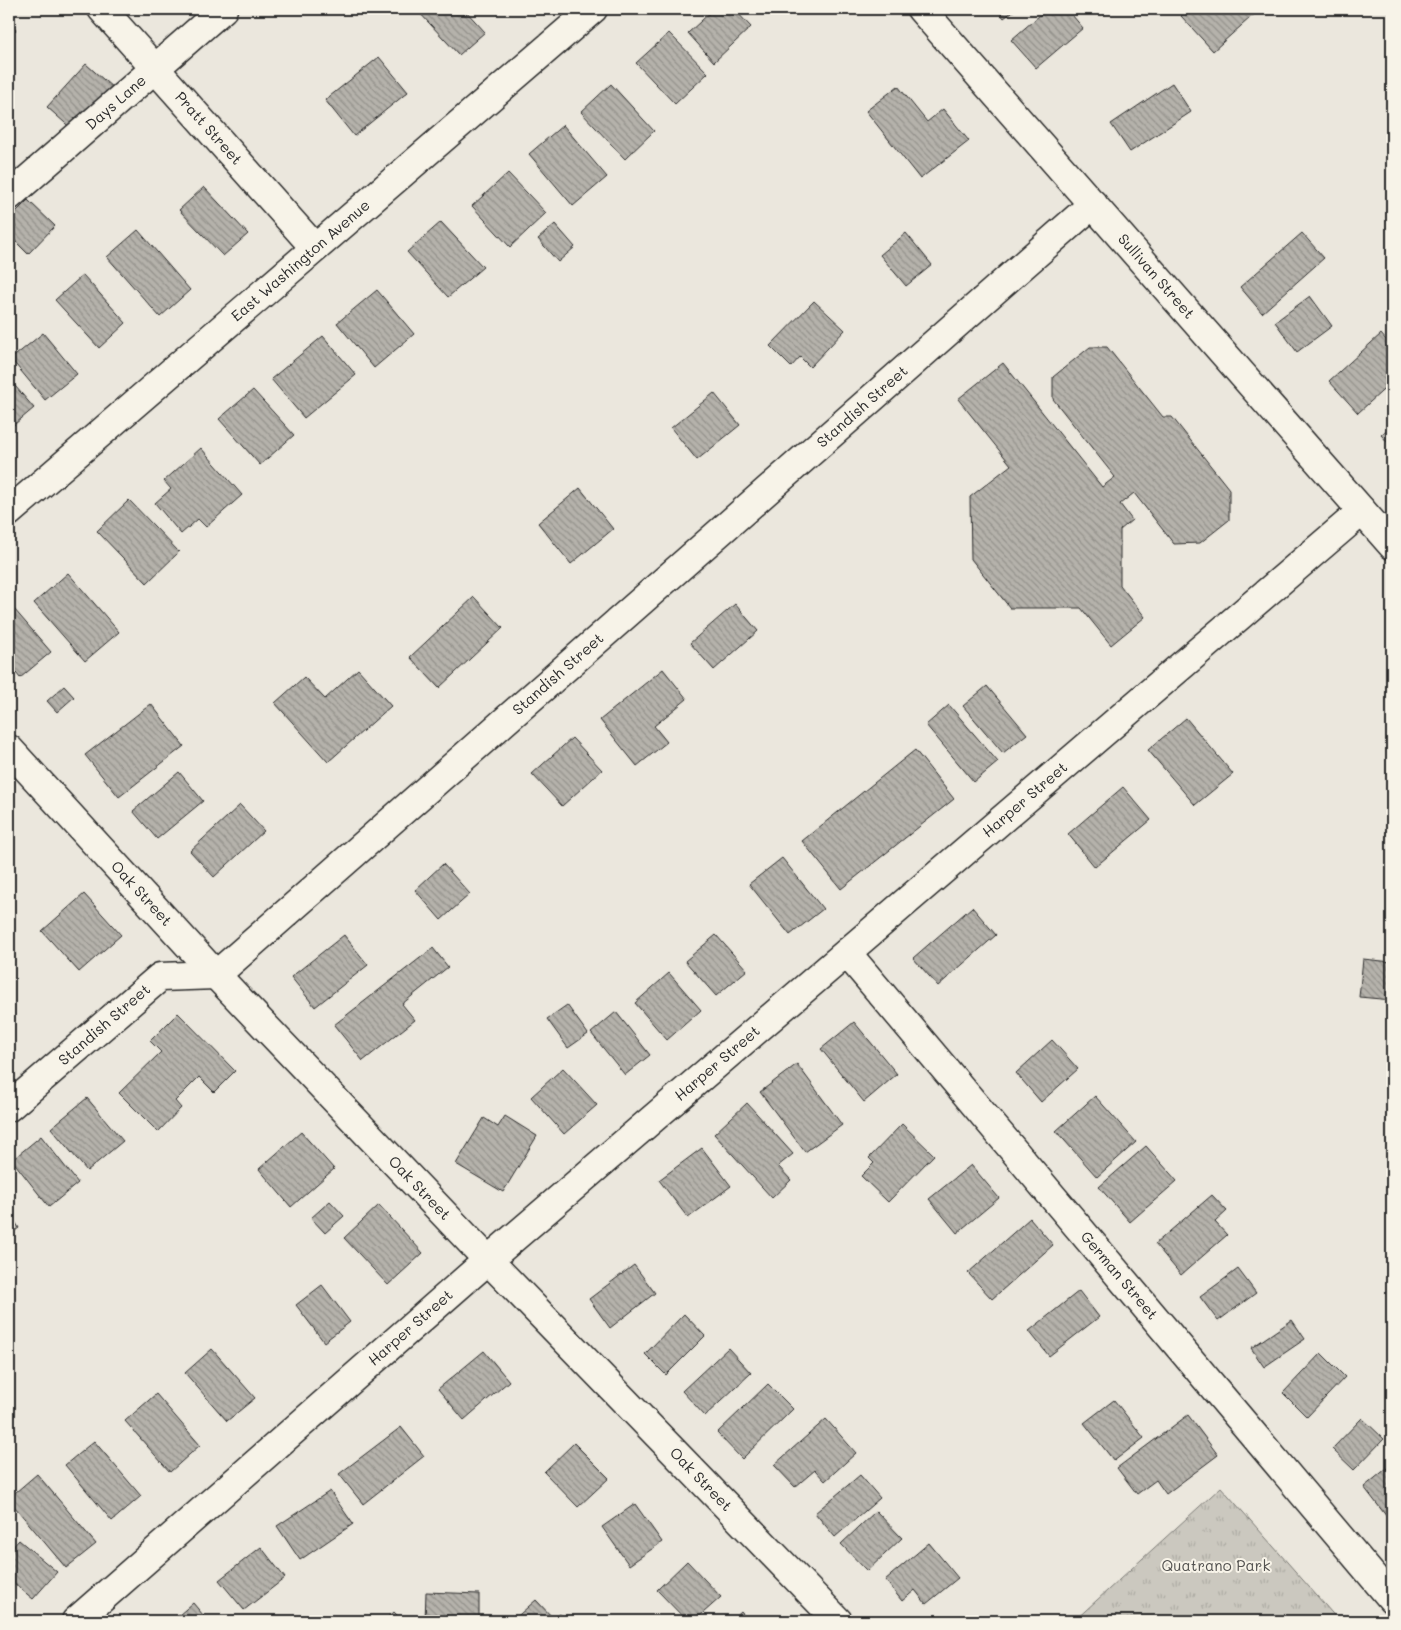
<svg xmlns="http://www.w3.org/2000/svg" width="1401" height="1630" font-family="Mali,sans-serif">
  <style>
    .park { fill: url(#park-tufts); stroke: #7b7a75 }
    .building { fill: url(#building-back-hatch); stroke: #2b2b2b }
    .lines { fill: none; stroke-linecap: round; stroke-linejoin: round }
    .minor-casing { stroke: #2b2b2b; stroke-width: 31 }
    .minor { stroke: #f7f3e8; stroke-width: 28 }
    .labels { text-anchor: middle; stroke-width: 4; stroke-linejoin: round; paint-order: stroke }
    .street-label { font-size: 15px; fill: #2b2b2b; stroke: #f7f3e8 }
    .park-label { font-size: 15px; fill: #535250; stroke: #f7f3e8 }
  </style>
  <defs>
    <pattern id="park-tufts" width="24" height="20" patternUnits="userSpaceOnUse" patternTransform="scale(1.25)"><rect width="24" height="20" fill="#cbc8bf"/><path d="M3 7l-1-3M5 7V3M7 7l1-3M15 17l-1-3M17 17v-4M19 17l1-3" fill="none" stroke="#aeaca4"/></pattern>
    <pattern id="building-back-hatch" width="6" height="6" patternUnits="userSpaceOnUse" patternTransform="scale(1.25)"><rect width="6" height="6" fill="#b5b2ab"/><path d="M-1 5l2 2M0 0l6 6M5-1l2 2" fill="none" stroke="#93918b"/></pattern>
  </defs>
  <rect width="100%" height="100%" fill="#ebe7dd"/>
  <filter id="ink" filterUnits="userSpaceOnUse"><feTurbulence type="fractalNoise" baseFrequency=".02" numOctaves="2"/><feDisplacementMap in="SourceGraphic" scale="10" xChannelSelector="R" yChannelSelector="G"/><feConvolveMatrix kernelMatrix="1 2 1 2 8 2 1 2 1" color-interpolation-filters="sRGB"/></filter>
  <g filter="url(#ink)">
    <path class="park" d="M1221 1487 1339 1621H1074Z"/>
    <g class="building">
      <path d="M9 9H18L9 18Z"/>
      <path d="M416 9H464L485 32 459 55Z"/>
      <path d="M714 9H734L751 27 714 62 688 33Z"/>
      <path d="M997 9H1016L1004 18Z"/>
      <path d="M1047 9H1067L1083 28 1036 68 1011 40Z"/>
      <path d="M1189 9H1260L1213 51 1181 16Z"/>
      <path d="M9 23 16 30 9 37Z"/>
      <path d="M669 33 708 73 675 104 636 63Z"/>
      <path d="M379 57 408 92 354 136 325 100Z"/>
      <path d="M86 64 113 88 74 131 47 107Z"/>
      <path d="M1172 83 1191 112 1130 152 1111 124Z"/>
      <path d="M611 84 654 131 625 159 581 112Z"/>
      <path d="M898 86 927 122 943 109 969 141 920 179 866 111Z"/>
      <path d="M563 125 607 177 573 206 529 154Z"/>
      <path d="M508 173 546 213 510 247 472 206Z"/>
      <path d="M204 187 248 234 223 256 179 210Z"/>
      <path d="M28 200 55 226 28 254 9 235V219Z"/>
      <path d="M441 222 483 267 448 297 407 252Z"/>
      <path d="M555 224 575 247 558 262 538 239Z"/>
      <path d="M138 230 190 290 160 317 107 257Z"/>
      <path d="M906 233 932 265 906 286 880 255Z"/>
      <path d="M1302 233 1324 258 1262 313 1240 287Z"/>
      <path d="M83 275 126 323 99 348 55 300Z"/>
      <path d="M377 290 414 334 374 368 337 323Z"/>
      <path d="M1310 296 1332 326 1297 352 1275 322Z"/>
      <path d="M814 301 845 330 810 367 800 357 791 367 770 346Z"/>
      <path d="M43 333 77 374 45 400 11 359Z"/>
      <path d="M1381 334 1392 347V382L1358 413 1329 381Z"/>
      <path d="M323 336 356 375 304 418 271 379Z"/>
      <path d="M1090 347H1107L1163 417H1172L1229 489V520L1200 543 1174 544 1134 493 1120 504 1132 520 1120 530V585L1145 617 1111 645 1081 608H1010L971 559 970 497 1011 465 958 399 1003 363 1102 487 1115 477 1053 399V377Z"/>
      <path d="M9 379 34 408 9 429Z"/>
      <path d="M253 390 294 435 260 465 219 419Z"/>
      <path d="M714 393 740 425 697 460 671 428Z"/>
      <path d="M1392 425V447L1381 435Z"/>
      <path d="M201 448 242 495 206 527 198 519 181 534 155 503 171 489 164 481Z"/>
      <path d="M580 488 613 529 571 564 538 523Z"/>
      <path d="M129 500 179 552 147 583 97 531Z"/>
      <path d="M68 573 119 632 85 661 34 603Z"/>
      <path d="M474 597 503 628 439 688 410 657Z"/>
      <path d="M735 604 758 631 714 670 690 643Z"/>
      <path d="M14 609 51 652 20 678 9 664V613Z"/>
      <path d="M358 669 391 706 328 762 275 703 304 677 325 699Z"/>
      <path d="M663 669 687 699 654 726 667 742 637 766 600 720Z"/>
      <path d="M64 686 74 697 57 712 47 701Z"/>
      <path d="M987 686 1027 734 1003 753 963 706Z"/>
      <path d="M151 704 184 746 119 797 85 755Z"/>
      <path d="M949 705 998 762 974 782 926 725Z"/>
      <path d="M1186 718 1233 774 1195 805 1148 750Z"/>
      <path d="M572 738 602 770 562 806 532 774Z"/>
      <path d="M915 750 954 799 841 889 802 841Z"/>
      <path d="M179 772 203 801 157 839 133 811Z"/>
      <path d="M1123 787 1151 820 1095 867 1068 834Z"/>
      <path d="M240 805 264 831 214 877 190 851Z"/>
      <path d="M782 858 823 909 790 935 749 884Z"/>
      <path d="M443 864 470 894 441 920 415 890Z"/>
      <path d="M84 894 121 935 79 972 42 931Z"/>
      <path d="M972 907 996 935 938 986 913 958Z"/>
      <path d="M344 935 368 965 315 1007 291 977Z"/>
      <path d="M716 935 747 970 716 996 685 961Z"/>
      <path d="M433 948 448 967 402 1004 415 1020 363 1061 334 1025Z"/>
      <path d="M1363 959 1392 962V1000L1359 997Z"/>
      <path d="M669 973 701 1010 667 1040 635 1003Z"/>
      <path d="M567 1005 588 1034 568 1048 547 1019Z"/>
      <path d="M616 1012 650 1055 625 1075 591 1033Z"/>
      <path d="M178 1013 235 1071 214 1092 199 1077 175 1101 181 1108 158 1132 119 1093 161 1052 150 1041Z"/>
      <path d="M854 1022 897 1074 864 1102 821 1049Z"/>
      <path d="M1052 1040 1078 1069 1041 1102 1016 1073Z"/>
      <path d="M797 1064 842 1125 805 1152 760 1092Z"/>
      <path d="M563 1068 597 1105 564 1134 531 1097Z"/>
      <path d="M1095 1096 1136 1142 1097 1177 1056 1131Z"/>
      <path d="M87 1098 123 1141 87 1171 51 1128Z"/>
      <path d="M747 1103 793 1154 778 1166 791 1180 772 1198 714 1134Z"/>
      <path d="M505 1116 537 1136 503 1192 456 1164 484 1118 498 1127Z"/>
      <path d="M902 1124 934 1155 888 1202 861 1176 874 1163 869 1158Z"/>
      <path d="M301 1132 334 1169 291 1207 259 1169Z"/>
      <path d="M41 1136 78 1183 49 1207 12 1160Z"/>
      <path d="M1146 1146 1177 1181 1130 1222 1099 1187Z"/>
      <path d="M702 1148 731 1186 688 1218 659 1180Z"/>
      <path d="M971 1165 999 1198 957 1233 929 1199Z"/>
      <path d="M1212 1195 1227 1211 1215 1222 1227 1235 1181 1275 1155 1244Z"/>
      <path d="M330 1201 344 1216 325 1233 311 1218Z"/>
      <path d="M379 1205 423 1253 388 1285 344 1238Z"/>
      <path d="M9 1212 19 1228 9 1235Z"/>
      <path d="M1030 1218 1053 1245 992 1299 968 1273Z"/>
      <path d="M634 1265 655 1293 610 1328 589 1299Z"/>
      <path d="M1238 1269 1256 1293 1218 1321 1200 1297Z"/>
      <path d="M322 1285 350 1322 324 1342 296 1305Z"/>
      <path d="M1079 1291 1099 1317 1049 1356 1029 1331Z"/>
      <path d="M684 1314 705 1336 666 1375 645 1354Z"/>
      <path d="M1292 1320 1305 1339 1264 1367 1251 1348Z"/>
      <path d="M728 1348 751 1373 705 1416 682 1391Z"/>
      <path d="M212 1349 255 1398 227 1421 185 1373Z"/>
      <path d="M484 1351 509 1381 464 1420 438 1389Z"/>
      <path d="M1321 1353 1345 1377 1307 1417 1283 1393Z"/>
      <path d="M768 1384 793 1409 742 1459 717 1433Z"/>
      <path d="M156 1394 200 1445 170 1472 125 1421Z"/>
      <path d="M1114 1400 1144 1438 1114 1461 1084 1423Z"/>
      <path d="M1188 1415 1218 1455 1166 1494 1156 1480 1137 1494 1117 1468Z"/>
      <path d="M1362 1418 1384 1439 1354 1470 1332 1449Z"/>
      <path d="M826 1419 856 1453 825 1481 815 1470 795 1487 774 1465Z"/>
      <path d="M401 1427 424 1456 363 1504 339 1474Z"/>
      <path d="M94 1441 141 1496 112 1521 65 1465Z"/>
      <path d="M574 1443 609 1478 578 1507 544 1472Z"/>
      <path d="M1392 1464V1512L1387 1517 1364 1487Z"/>
      <path d="M37 1474 96 1544 66 1568 9 1500V1498Z"/>
      <path d="M860 1475 880 1498 835 1537 815 1513Z"/>
      <path d="M330 1491 353 1524 300 1560 277 1526Z"/>
      <path d="M635 1504 662 1542 629 1565 602 1527Z"/>
      <path d="M876 1511 902 1538 867 1571 841 1544Z"/>
      <path d="M19 1540 57 1572 33 1599 9 1579V1551Z"/>
      <path d="M929 1543 958 1578 926 1604 915 1590 902 1601 885 1580Z"/>
      <path d="M261 1547 285 1578 244 1610 219 1580Z"/>
      <path d="M687 1561 721 1597 694 1621H687L657 1590Z"/>
      <path d="M426 1592 479 1594V1621H425Z"/>
      <path d="M536 1600 554 1619 560 1614 566 1621H512Z"/>
      <path d="M193 1603 208 1621H172Z"/>
      <path d="M394 1612 403 1621H384Z"/>
      <path d="M741 1612 749 1621H731Z"/>
    </g>
    <g class="lines">
      <defs>
        <g id="minor">
          <path id="s1" d="M102 9 315 248"/>
          <path id="s2" d="M921 9 1392 545"/>
          <path id="s3" d="M9 196 223 9"/>
          <path id="s4" d="M9 512 593 9"/>
          <path id="s5" d="M9 749 216 975 488 1260 838 1621"/>
          <path id="s6" d="M847 953 1392 1599"/>
          <path id="s7" d="M9 1107 160 977 216 975 1093 204"/>
          <path id="s8" d="M76 1621 488 1260 1362 511"/>
        </g>
      </defs>
      <use href="#minor" class="minor-casing"/>
      <use href="#minor" class="minor"/>
    </g>
  </g>
  <g class="labels">
    <g class="street-label">
      <text dy="5" stroke="none"><textPath href="#s3" startOffset="142">Days Lane</textPath></text>
      <text dy="5" stroke="none"><textPath href="#s1" startOffset="160">Pratt Street</textPath></text>
      <text dy="5" stroke="none"><textPath href="#s4" startOffset="385">East Washington Avenue</textPath></text>
      <text dy="5" stroke="none"><textPath href="#s2" startOffset="356">Sullivan Street</textPath></text>
      <text dy="5" stroke="none"><textPath href="#s7" startOffset="1116">Standish Street</textPath></text>
      <text dy="5" stroke="none"><textPath href="#s7" startOffset="711">Standish Street</textPath></text>
      <text dy="5" stroke="none"><textPath href="#s8" startOffset="1255">Harper Street</textPath></text>
      <text dy="5" stroke="none"><textPath href="#s5" startOffset="196">Oak Street</textPath></text>
      <text dy="5" stroke="none"><textPath href="#s7" startOffset="126">Standish Street</textPath></text>
      <text dy="5" stroke="none"><textPath href="#s8" startOffset="850">Harper Street</textPath></text>
      <text dy="5" stroke="none"><textPath href="#s5" startOffset="601">Oak Street</textPath></text>
      <text dy="5" stroke="none"><textPath href="#s6" startOffset="422">German Street</textPath></text>
      <text dy="5" stroke="none"><textPath href="#s8" startOffset="445">Harper Street</textPath></text>
      <text dy="5" stroke="none"><textPath href="#s5" startOffset="1006">Oak Street</textPath></text>
    </g>
    <g class="park-label">
      <text x="1216" y="1571">Quatrano Park</text>
    </g>
  </g>
  <rect width="1401" height="1630" fill="none" stroke="#f7f3e8" stroke-width="30"/>
  <rect x="15" y="15" width="1371" height="1600" fill="none" stroke="#2b2b2b" stroke-width="2" filter="url(#ink)"/>
</svg>
